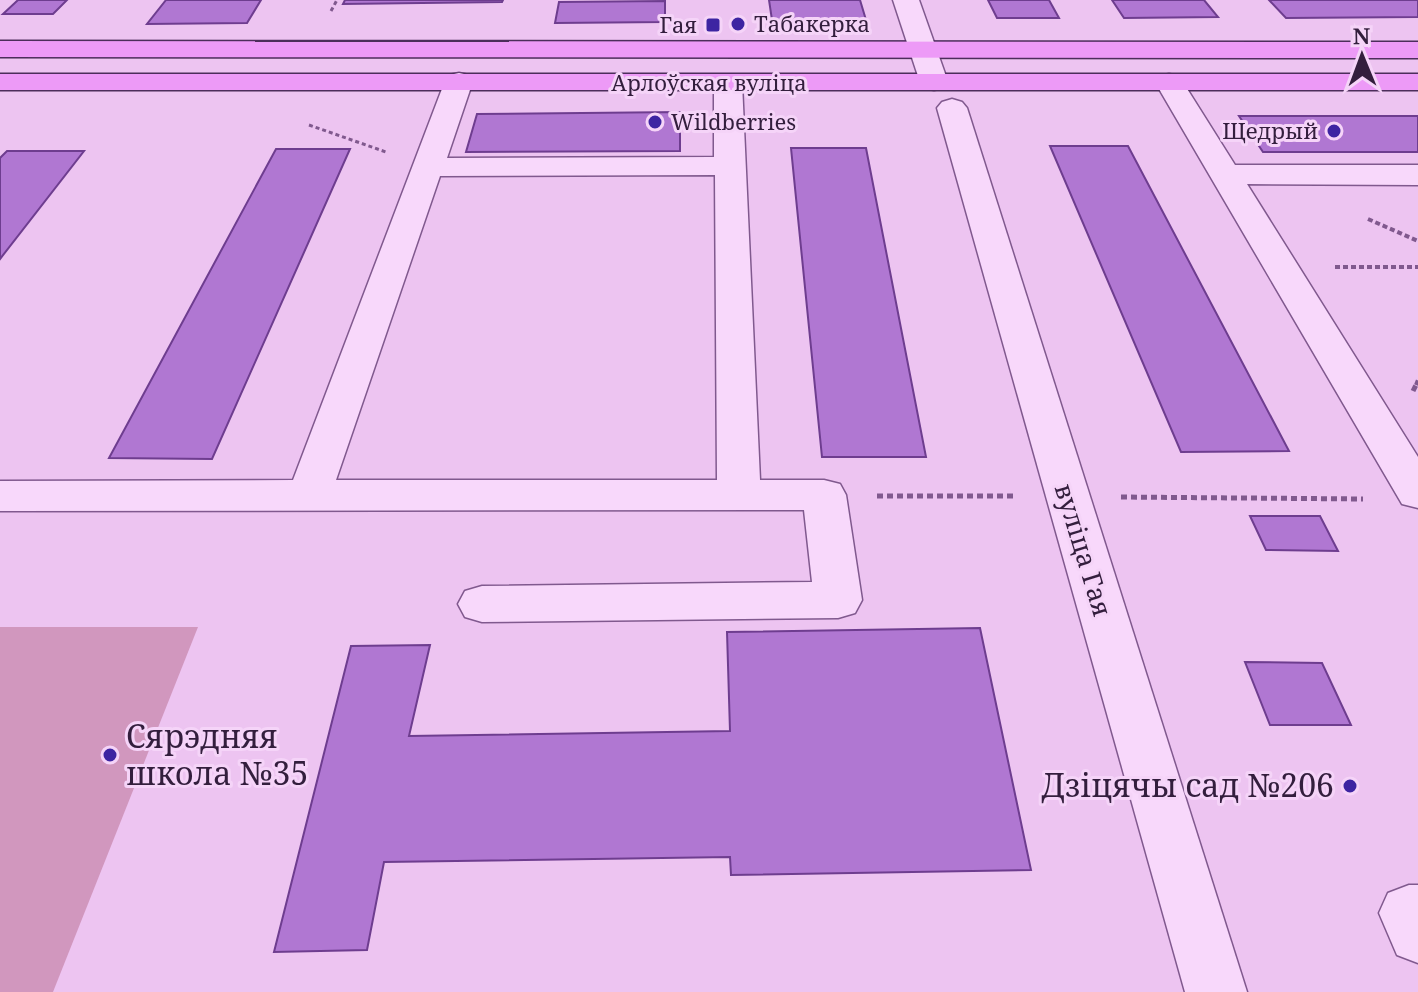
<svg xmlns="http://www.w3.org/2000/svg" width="1418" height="992" font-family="'Noto Serif',serif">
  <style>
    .green { fill: #d197be }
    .building { fill: #b077d2; stroke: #6e3d8f; stroke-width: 2 }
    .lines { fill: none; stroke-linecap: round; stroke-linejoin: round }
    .minor-casing { stroke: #80598e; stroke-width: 3 }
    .major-casing { stroke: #4c2d5b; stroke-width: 3 }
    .path-far2 { stroke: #80598e; stroke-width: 3; stroke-dasharray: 4 3; stroke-linecap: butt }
    .path-far1 { stroke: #80598e; stroke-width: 4; stroke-dasharray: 5 3; stroke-linecap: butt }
    .path { stroke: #80598e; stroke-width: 5; stroke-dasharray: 6 4; stroke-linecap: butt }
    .minor { fill: #f8d8fb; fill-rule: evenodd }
    .major { fill: #ed9af7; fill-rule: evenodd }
    .poi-dot { fill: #3d24a2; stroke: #f5d4f8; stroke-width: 3 }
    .labels { text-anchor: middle; stroke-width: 6; stroke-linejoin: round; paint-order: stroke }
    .far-poi-label { font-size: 22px; fill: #331e3d; stroke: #f5d4f8; text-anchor: start }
    .far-street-label { font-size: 22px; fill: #331e3d; stroke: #f5d4f8 }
    .street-label { font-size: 26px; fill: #331e3d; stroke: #f5d4f8 }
    .near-poi-label { font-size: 32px; fill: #331e3d; stroke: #f5d4f8; text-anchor: start }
  </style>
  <rect width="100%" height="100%" fill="#edc4f1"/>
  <path class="green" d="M0 627H198L53 992H0Z"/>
  <g class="building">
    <path d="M18 0H67L53 14H3Z"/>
    <path d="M166 0H261L247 23 147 24Z"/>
    <path d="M345 0H503L502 2 343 4Z"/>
    <path d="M769 0H860L866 20H772Z"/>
    <path d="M988 0H1049L1059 18H997Z"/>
    <path d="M1112 0H1204L1218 17 1124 18Z"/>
    <path d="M1269 0H1418V17L1286 18Z"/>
    <path d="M665 1V22L555 23 559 2Z"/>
    <path d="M680 112V151L466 152 477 114Z"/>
    <path d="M1239 116H1418V152H1263Z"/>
    <path d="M1050 146H1128L1289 451 1181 452Z"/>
    <path d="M791 148H866L926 457H822Z"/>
    <path d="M276 149H350L212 459 109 458Z"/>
    <path d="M7 151H84L0 259V158Z"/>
    <path d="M1250 516H1320L1338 551 1266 550Z"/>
    <path d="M980 628 1031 870 731 875 730 857 384 862 367 950 274 952 351 646 430 645 409 736 730 731 727 632Z"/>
    <path d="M1245 662 1322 663 1351 725H1270Z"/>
  </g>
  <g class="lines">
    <defs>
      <g id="minor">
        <path d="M893 0H919L948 82 944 88 934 90 924 88 920 82Z"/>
        <path d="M459 73 469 75 473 81 447 158 714 157V83L718 77 728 75 738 77 742 83 760 480H824L840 484 846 495 862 600 855 613 838 618 482 622 465 617 458 604 465 591 482 586 812 582 804 510 0 511V481L293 480 445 81 449 75ZM715 175 717 480H336L440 176Z"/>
        <path d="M1169 74 1179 76 1235 165H1418V185L1247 184 1418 457V508L1402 504 1155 82 1159 76Z"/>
        <path d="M952 99 962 102 967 108 1247 992H1185L937 108 942 102Z"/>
        <path d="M1409 885H1418V963L1397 955 1379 913 1388 893Z"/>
      </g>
      <g id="major">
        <path d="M0 41 1418 42V58L0 57Z"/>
        <rect x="0" y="74" width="1418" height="16"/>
      </g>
    </defs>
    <use href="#minor" class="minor-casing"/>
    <use href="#major" class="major-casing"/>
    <g class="path-far2">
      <path d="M331 11 337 0"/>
      <path d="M309 125 386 152"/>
    </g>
    <g class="path-far1">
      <path d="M1368 219 1418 241"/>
      <path d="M1335 267H1418"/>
      <path d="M1416 385 1418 380"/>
    </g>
    <g class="path">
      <path d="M1413 391 1417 383"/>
      <path d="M877 496H1015"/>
      <path d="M1121 497 1363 499"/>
    </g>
    <use href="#minor" class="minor"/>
    <use href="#major" class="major"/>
  </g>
  <g class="poi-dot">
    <circle cx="738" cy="24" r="8"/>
    <rect x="705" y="17" width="16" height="16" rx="4"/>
    <circle cx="655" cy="122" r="8"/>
    <circle cx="1334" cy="131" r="8"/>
    <circle cx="110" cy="755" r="8"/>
    <circle cx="1350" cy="786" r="8"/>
  </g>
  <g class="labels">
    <g class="far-poi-label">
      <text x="754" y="32">Табакерка</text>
      <text x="697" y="33" text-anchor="end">Гая</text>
      <text x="671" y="130">Wildberries</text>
      <text x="1318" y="139" text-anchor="end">Щедрый</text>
    </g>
    <g class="far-street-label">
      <text x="709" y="91">Арлоўская вуліца</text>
    </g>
    <g class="street-label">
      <text transform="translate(1083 550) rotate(73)" y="9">вуліца Гая</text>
    </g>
    <g class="near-poi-label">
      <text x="126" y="748">Сярэдняя<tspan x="126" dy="37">школа №35</tspan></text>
      <text x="1334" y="797" text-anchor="end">Дзіцячы сад №206</text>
    </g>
  </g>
  <g transform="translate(1362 56) rotate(359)" stroke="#f5d4f8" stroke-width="6" paint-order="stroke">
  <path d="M0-6L14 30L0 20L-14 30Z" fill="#331e3d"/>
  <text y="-12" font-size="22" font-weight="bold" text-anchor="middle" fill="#331e3d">N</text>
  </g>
</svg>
